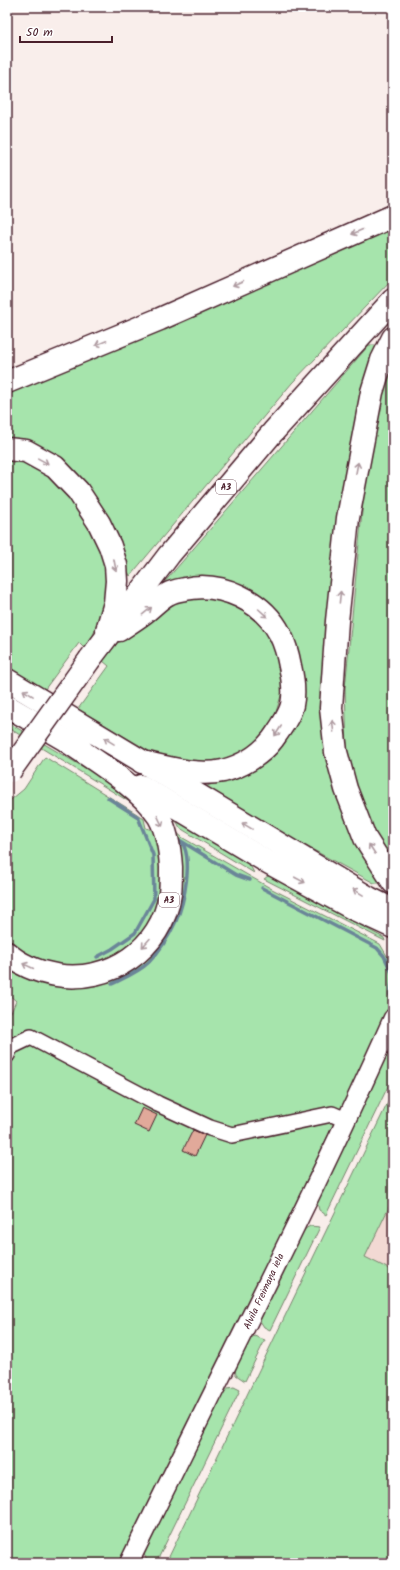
<svg xmlns="http://www.w3.org/2000/svg" width="400" height="1570" font-family="Kalam,sans-serif">
  <style>
    .built { fill: #f2d9d3 }
    .green { fill: #a6e4ac; stroke: #78826c }
    .lines { fill: none; stroke-linecap: round; stroke-linejoin: round }
    .stream { stroke: #6a8598; stroke-width: 3.5 }
    .building { fill: #e1a99a; stroke: #4a1f2b }
    .minor-casing { stroke: #4a1f2b; stroke-width: 18 }
    .tertiary-casing { stroke: #4a1f2b; stroke-width: 21 }
    .primary-casing { stroke: #4a1f2b; stroke-width: 25 }
    .trunk-casing { stroke: #4a1f2b; stroke-width: 25 }
    .minor { stroke: #fff; stroke-width: 15 }
    .tertiary { stroke: #fff; stroke-width: 18 }
    .primary { stroke: #fff; stroke-width: 22 }
    .trunk { stroke: #fff; stroke-width: 22 }
    .trunk-bridge-casing { stroke: #4a1f2b; stroke-width: 25; stroke-linecap: butt }
    .trunk-bridge { stroke: #fff; stroke-width: 22 }
    .oneway { stroke: #ae9aa0 }
    .labels { text-anchor: middle; stroke-width: 3; stroke-linejoin: round; paint-order: stroke }
    .shield { fill: #fff; stroke: #80626b; stroke-width: 1 }
    .shield-label { font-size: 9px; font-weight: bold; fill: #4a1f2b }
    .street-label { font-size: 10px; fill: #4a1f2b; stroke: #fff }
  </style>
  <rect width="100%" height="100%" fill="#f9eeeb"/>
  <filter id="ink" filterUnits="userSpaceOnUse"><feTurbulence type="fractalNoise" baseFrequency=".025" numOctaves="2"/><feDisplacementMap in="SourceGraphic" scale="8" xChannelSelector="R" yChannelSelector="G"/><feConvolveMatrix kernelMatrix="1 2 1 2 8 2 1 2 1" color-interpolation-filters="sRGB"/></filter>
  <g filter="url(#ink)">
    <path class="built" d="M393 1172V1271L354 1252Z"/>
    <g class="green">
      <path d="M393 226V278L292 383 130 576 110 525 7 440V391Z"/>
      <path d="M369 345H376L363 388 325 720 337 795 364 854 380 879V883H374L229 804 204 787 228 779 303 688 272 607 235 582 194 576 162 585Z"/>
      <path d="M393 348V868L378 844 351 773 347 749 345 689 369 439Z"/>
      <path d="M7 459H15L39 468 74 500 96 538 109 570 104 609 93 635 84 648 79 643 45 689 7 667Z"/>
      <path d="M217 595 247 609 267 627 280 657 284 686 272 725 243 754 217 764H187L154 754 78 709 109 666 103 661 132 625 169 600Z"/>
      <path d="M7 722 119 788 146 812 7 727Z"/>
      <path d="M45 757 137 814 144 819 146 828 156 831 163 841V897L140 938 116 957 83 967H65L34 960 7 941V803L24 789Z"/>
      <path d="M170 816 249 863 254 873 180 828 177 822 172 820Z"/>
      <path d="M174 830 183 838 272 889 380 944 393 966V1000L147 1513 118 1563H7V1022L16 1001 7 993V962L61 984 156 946Z"/>
      <path d="M268 876H272L358 922 360 925 384 938 385 941 264 879Z"/>
      <path d="M393 1043V1076L326 1215 319 1210 317 1202 331 1169Z"/>
      <path d="M393 1092V1199L365 1257 393 1271V1563H166Z"/>
      <path d="M310 1226 320 1227 270 1330 264 1327 260 1321 263 1310 299 1238 305 1229Z"/>
      <path d="M254 1336 265 1340 245 1381 236 1375 235 1369 250 1339Z"/>
      <path d="M234 1387 240 1390 156 1563H148L144 1554 223 1394 228 1388Z"/>
    </g>
    <g class="lines">
      <g class="stream">
        <path d="M262 888 377 948 384 956 393 975 390 995"/>
        <path d="M97 957 112 949 135 933 154 899 153 855 138 817 108 798"/>
        <path d="M112 984C124 978 139 972 149 962 160 951 169 936 176 921 184 903 194 858 181 841L236 875 250 880"/>
      </g>
    </g>
    <g class="building">
      <path d="M142 1108 157 1115 149 1132 134 1125Z"/>
      <path d="M193 1130 205 1135 195 1156 183 1150Z"/>
    </g>
    <g class="lines">
      <defs>
        <path id="minor" d="M7 1055 10 1047 31 1037 158 1104 210 1128 232 1135 332 1114 346 1120"/>
        <path id="tertiary" d="M129 1563C217 1382 311 1202 393 1018"/>
        <path id="primary" d="M354 909 393 927"/>
        <g id="trunk">
          <path d="M393 338 382 360 372 392 348 518 337 621 331 708 336 752 346 789 365 838 393 882"/>
          <path d="M7 382 160 319 393 216"/>
          <path d="M7 449 26 451 55 467 78 491 99 523 110 546 116 565 117 581 115 603 107 630"/>
          <path d="M119 630C128 624 136 619 144 613 152 607 160 598 168 594 173 591 180 590 185 589 221 581 263 601 280 634 285 644 288 655 290 666 293 679 295 691 292 705 289 717 280 729 273 739 261 755 242 766 223 771 196 777 168 767 142 762"/>
          <path d="M90 659 169 555 273 432 393 300"/>
          <path d="M7 680C128 752 248 826 369 898L393 910"/>
          <path d="M7 706 81 749"/>
          <path d="M141 786 266 861 354 909"/>
          <path d="M7 953C20 965 39 972 56 975 109 984 162 949 170 894 171 885 171 876 171 867 170 851 167 831 159 817 140 788 97 762 68 742"/>
        </g>
      </defs>
      <use href="#minor" class="minor-casing"/>
      <use href="#tertiary" class="tertiary-casing"/>
      <use href="#primary" class="primary-casing"/>
      <use href="#trunk" class="trunk-casing"/>
      <use href="#minor" class="minor"/>
      <use href="#tertiary" class="tertiary"/>
      <use href="#primary" class="primary"/>
      <use href="#trunk" class="trunk"/>
      <defs>
        <path id="trunk-bridge" d="M10 771 90 659"/>
      </defs>
      <use href="#trunk-bridge" class="trunk-bridge-casing"/>
      <use href="#trunk-bridge" class="trunk-bridge"/>
    </g>
    <defs><path id="oneway-shaft" d="M-6 0H5M1.5-3L5.5 0L1.5 3" fill="none" stroke-width="1.6" stroke-linecap="round" stroke-linejoin="round"/></defs>
    <g class="oneway">
      <use href="#oneway-shaft" transform="translate(357 232) rotate(156)"/>
      <use href="#oneway-shaft" transform="translate(238 284) rotate(156)"/>
      <use href="#oneway-shaft" transform="translate(101 343) rotate(158)"/>
      <use href="#oneway-shaft" transform="translate(43 461) rotate(29)"/>
      <use href="#oneway-shaft" transform="translate(357 468) rotate(-79)"/>
      <use href="#oneway-shaft" transform="translate(115 565) rotate(79)"/>
      <use href="#oneway-shaft" transform="translate(340 597) rotate(-84)"/>
      <use href="#oneway-shaft" transform="translate(147 611) rotate(-39)"/>
      <use href="#oneway-shaft" transform="translate(263 613) rotate(42)"/>
      <use href="#oneway-shaft" transform="translate(28 693) rotate(-149)"/>
      <use href="#oneway-shaft" transform="translate(333 726) rotate(-96)"/>
      <use href="#oneway-shaft" transform="translate(278 731) rotate(123)"/>
      <use href="#oneway-shaft" transform="translate(109 741) rotate(-148)"/>
      <use href="#oneway-shaft" transform="translate(160 821) rotate(64)"/>
      <use href="#oneway-shaft" transform="translate(247 826) rotate(-149)"/>
      <use href="#oneway-shaft" transform="translate(372 849) rotate(-123)"/>
      <use href="#oneway-shaft" transform="translate(300 880) rotate(28)"/>
      <use href="#oneway-shaft" transform="translate(358 892) rotate(-149)"/>
      <use href="#oneway-shaft" transform="translate(146 943) rotate(132)"/>
      <use href="#oneway-shaft" transform="translate(28 966) rotate(-155)"/>
    </g>
  </g>
  <g class="labels">
    <g class="shield">
      <rect x="216" y="480" width="20" height="14" rx="3"/>
      <rect x="159" y="893" width="20" height="14" rx="3"/>
    </g>
    <g class="shield-label">
      <text x="226" y="490">A3</text>
      <text x="169" y="903">A3</text>
    </g>
    <g class="street-label">
      <text transform="translate(263 1291) rotate(-65)" y="4">Alvila Freimaņa iela</text>
    </g>
  </g>
  <rect width="400" height="1570" fill="none" stroke="#fff" stroke-width="24"/>
  <rect x="12" y="12" width="376" height="1546" fill="none" stroke="#4a1f2b" stroke-width="1.5" filter="url(#ink)"/>
  <path d="M20 36v6h92v-6" fill="none" stroke="#4a1f2b" stroke-width="2"/>
  <text x="26" y="36" font-size="12" fill="#4a1f2b" stroke="#ffffff" stroke-width="3" paint-order="stroke">50 m</text>
</svg>
